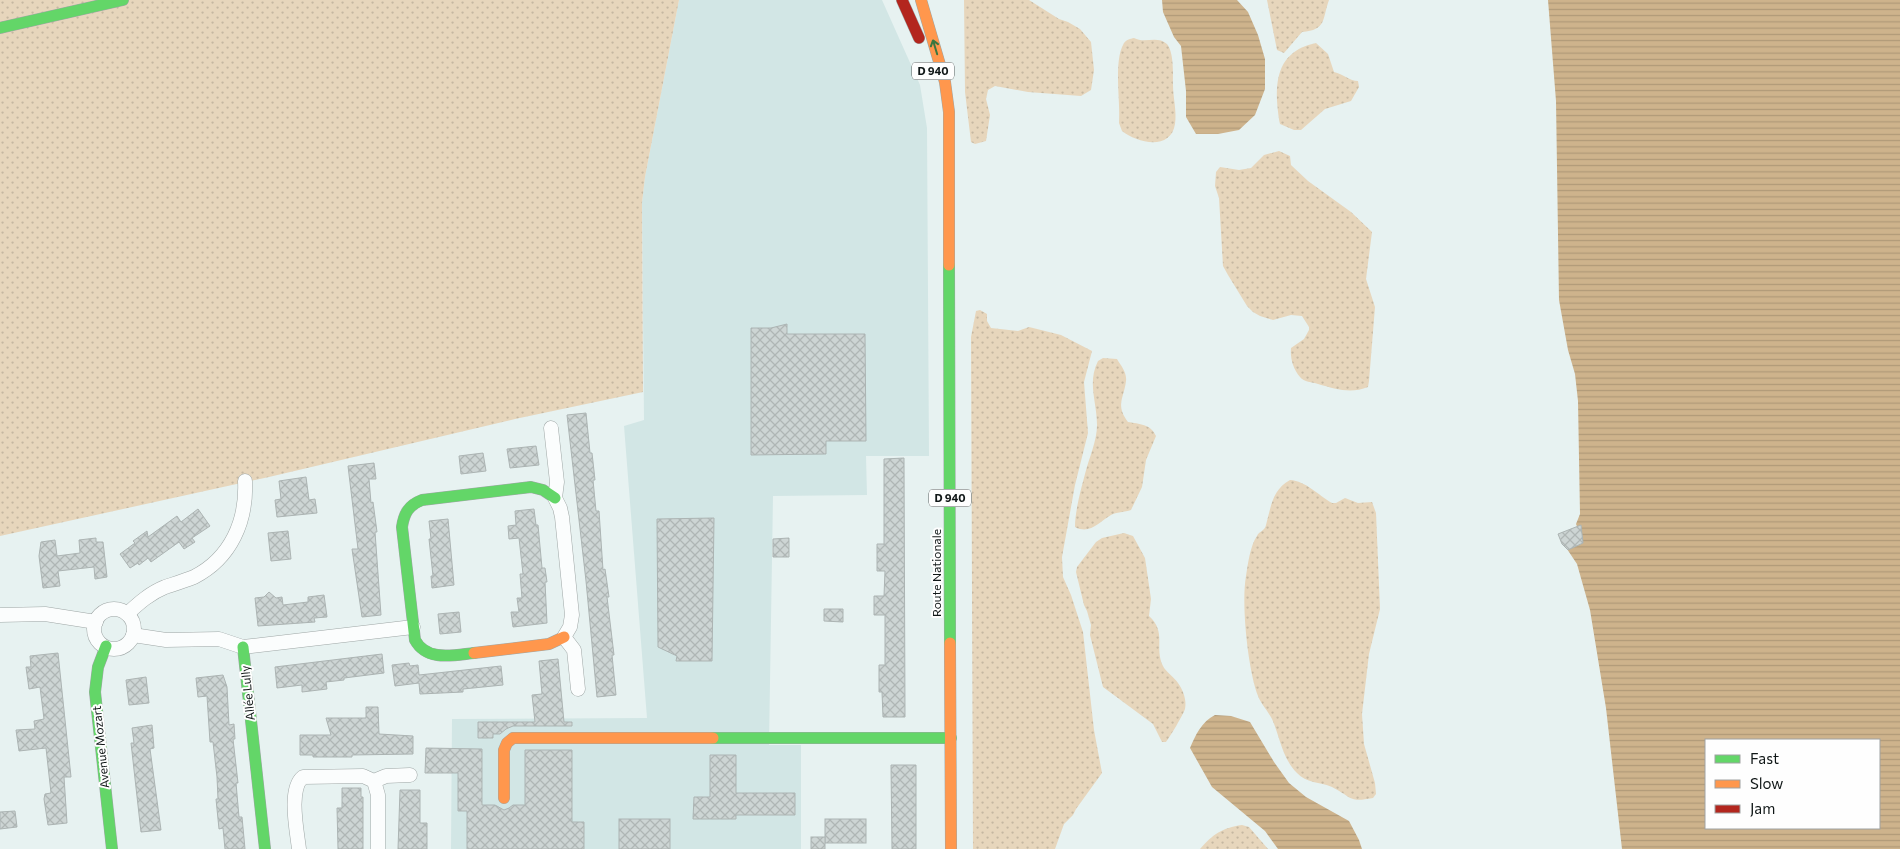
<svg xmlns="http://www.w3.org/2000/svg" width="1900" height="849" font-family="Commissioner,sans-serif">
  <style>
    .built { fill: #d2e6e5 }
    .grass { fill: url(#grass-dots) }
    .water { fill: url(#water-rules); fill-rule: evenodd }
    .building { fill: url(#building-cross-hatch); stroke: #acb4b3 }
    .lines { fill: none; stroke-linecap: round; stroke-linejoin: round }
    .street-casing { stroke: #9ea6a5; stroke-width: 15 }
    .fast-casing { stroke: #9ea6a5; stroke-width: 12 }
    .slow-casing { stroke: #9ea6a5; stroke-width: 12 }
    .jam-casing { stroke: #9ea6a5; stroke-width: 12 }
    .street { stroke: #fbfdfd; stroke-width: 14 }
    .fast { stroke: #63d668; stroke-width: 11 }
    .slow { stroke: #ff974d; stroke-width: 11 }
    .jam { stroke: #b3261e; stroke-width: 11 }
    .oneway { stroke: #3a7640 }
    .labels { text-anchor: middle; stroke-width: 4; stroke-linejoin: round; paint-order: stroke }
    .shield { fill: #fefefe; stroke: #575c5c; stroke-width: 1 }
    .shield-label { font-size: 11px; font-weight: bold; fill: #101717 }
    .street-label { font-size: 12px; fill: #101717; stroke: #fefefe }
  </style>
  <defs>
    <pattern id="grass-dots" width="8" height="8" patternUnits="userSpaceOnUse" patternTransform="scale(1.25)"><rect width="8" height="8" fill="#e7d6bc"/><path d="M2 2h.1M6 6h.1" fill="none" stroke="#c5b7a1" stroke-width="1.8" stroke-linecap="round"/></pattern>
    <pattern id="water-rules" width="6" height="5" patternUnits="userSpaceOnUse" patternTransform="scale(1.25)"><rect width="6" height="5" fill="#ceb38c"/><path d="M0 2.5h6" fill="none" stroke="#b09978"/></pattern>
    <pattern id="building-cross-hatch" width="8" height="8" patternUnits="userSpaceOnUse" patternTransform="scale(1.25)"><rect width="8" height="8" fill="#cdd5d4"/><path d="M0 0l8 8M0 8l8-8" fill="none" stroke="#afb6b5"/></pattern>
  </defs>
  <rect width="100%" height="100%" fill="#e7f2f1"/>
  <path class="built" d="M679 0H882L920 85 927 128 929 456H866L867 495 773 496 769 745H801V849H451L452 719 647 718 624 426 644 420 642 203 645 177Z"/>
  <g class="grass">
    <path d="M0 0H679L645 177 642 203 643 392 515 419 269 477 0 536Z"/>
    <path d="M964 0H1029L1059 19 1068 22 1080 29 1091 42 1094 70 1091 90 1081 96 1028 92 995 86 988 90 986 99 990 115 986 141 975 144 971 142 965 92Z"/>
    <path d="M1267 0H1329C1322 19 1327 30 1302 32L1284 53 1277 50Z"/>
    <path d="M1134 38C1145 44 1157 35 1167 44 1174 52 1173 75 1173 85 1173 98 1177 111 1175 124 1171 151 1137 143 1122 131L1119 123C1121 102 1113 61 1124 43 1127 39 1130 39 1134 38Z"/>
    <path d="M1316 43 1328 54 1334 72C1343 74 1350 81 1358 81L1359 87 1351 101 1325 109 1301 130H1294L1280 124C1274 88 1273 52 1316 43Z"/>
    <path d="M1279 151 1290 156 1291 165 1308 181 1351 212 1372 232 1366 279 1375 307 1369 381 1368 387C1351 394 1335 389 1318 384 1312 382 1304 382 1300 377 1293 369 1290 358 1291 348L1304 339 1309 330V327L1302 316 1291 315 1273 320 1260 316 1253 312 1247 306 1228 275 1223 266 1219 198 1215 186 1216 172 1220 167 1239 170 1251 168 1264 155Z"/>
    <path d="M980 310 987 314V321L991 328 1018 331 1029 327 1061 335 1092 351 1084 382 1088 433 1075 485 1062 557 1063 577 1071 595 1083 632 1094 730 1102 773 1076 809 1073 815 1064 824 1055 849H973L971 337 976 311Z"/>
    <path d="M1103 358 1117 359C1121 366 1127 372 1126 381 1124 398 1115 405 1128 422 1139 424 1151 424 1156 436L1146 460 1142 487 1131 510C1125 512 1116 512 1111 515 1099 522 1090 535 1075 527 1075 511 1081 489 1085 474 1089 458 1097 441 1097 425 1097 402 1087 383 1098 361Z"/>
    <path d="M1290 480C1306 481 1318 495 1332 503H1336L1345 498 1358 503 1372 502 1376 513 1380 609 1369 654 1362 714 1364 744 1375 783 1376 794 1373 798C1348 803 1352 797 1332 787 1320 782 1306 783 1297 773 1282 758 1280 737 1272 719 1268 711 1261 704 1258 696 1248 670 1241 604 1246 576 1248 564 1250 546 1257 536 1259 531 1265 531 1266 525 1271 507 1272 490 1290 480Z"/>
    <path d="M1124 533 1133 536 1145 558 1151 599 1149 616C1167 632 1154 648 1163 666 1165 671 1175 678 1178 683 1183 690 1187 700 1185 709 1183 715 1170 737 1166 742H1162L1153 724 1103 687 1090 635 1091 625 1087 611 1084 605 1076 572 1077 567 1096 542 1102 538Z"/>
    <path d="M1242 825 1249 827 1268 849H1200C1213 834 1222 828 1242 825Z"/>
  </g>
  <g class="water">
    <path d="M1162 0H1237L1248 12 1258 35 1265 59V89L1255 115 1239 130 1218 134H1196L1186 117V91L1181 46 1174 37 1163 12Z"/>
    <path d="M1548 0H1900V849H1622L1606 708 1590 610 1577 564 1567 549 1583 541 1576 524 1580 514 1578 401 1575 374 1568 350 1559 300 1556 101ZM1706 740H1879V828H1706Z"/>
    <path d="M1215 715 1231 716 1250 722 1274 762 1289 783 1306 797 1349 821 1359 840 1362 849H1278L1265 831 1212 787 1190 748C1195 736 1202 721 1215 715Z"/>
  </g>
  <g class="building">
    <path d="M787 324V334H865L866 441H826V454L751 455V328H771Z"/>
    <path d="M586 413 590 453H592L595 480H593L596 511H599L603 570 605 569 609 597H607L614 655H612L616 695 597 697 586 581 567 415Z"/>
    <path d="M536 446 539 465 510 468 507 449Z"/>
    <path d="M483 453 486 471 461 474 459 456Z"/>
    <path d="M904 458 905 717H883L882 692H879V665H885V615H874V596H884L885 571H877V544H884V459Z"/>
    <path d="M374 463 376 479H369L371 503 373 502 377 532H375L381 615 362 617 352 549H358L348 466Z"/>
    <path d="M306 477 309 500 315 499 317 513 277 517 275 500 281 499 279 481Z"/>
    <path d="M198 509 210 526 192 538 195 542 184 549 179 542 151 562 148 558 139 565 138 563 130 568 120 554 135 543 133 541 147 531 148 537 177 516 181 522Z"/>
    <path d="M534 509 536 525H538L542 568H545L547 582H545L547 623 513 627 511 612H519L517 598H522L520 574H523L519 538 509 539 508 526 516 525 515 511Z"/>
    <path d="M714 518 712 661H676L677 656 658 647 657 519Z"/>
    <path d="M448 519 454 585 432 588 431 576H433L429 539H431L429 521Z"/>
    <path d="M1581 525 1583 543 1568 550 1562 544 1558 534Z"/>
    <path d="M288 531 291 559 271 561 268 533Z"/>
    <path d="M96 538V542H103L107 577 95 579 94 567 58 571 60 586 43 588 39 556 41 542 55 540 57 556 80 553 79 540Z"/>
    <path d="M789 538V557H773V539Z"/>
    <path d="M269 592 276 598 282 597 283 605 308 602V597L324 595 327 617 314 618 315 622 258 626 255 598 264 597Z"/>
    <path d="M824 609H843V622L824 621Z"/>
    <path d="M459 612 461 632 440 634 438 614Z"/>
    <path d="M58 653 71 777H64L67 823 48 825 44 799 45 794 51 793 46 748 19 751 16 730 35 729 34 721 44 719 40 687 29 689 26 667H31L30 656Z"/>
    <path d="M382 654 384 673 344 678V680L326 682 327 689 302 692V685L277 688 275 667Z"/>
    <path d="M558 659 564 722H572V726H513L506 729 500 734H493V738H478V722H535L532 695 542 694 539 661Z"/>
    <path d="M409 663 410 666 418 665 419 675 501 666 503 685 463 689V692L420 694 419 683 395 686 392 665Z"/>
    <path d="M223 675 227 687 229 725 234 724 235 739H233L238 783H236L239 817H242L245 849H225L223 828 219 829 216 799H218L217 777 213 742H210L207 696 198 697 196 678Z"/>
    <path d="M146 677 149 703 129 705 126 680Z"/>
    <path d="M366 707H378L379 734 413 736V754L352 755V757H313V755H300V735H331L326 718H366Z"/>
    <path d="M152 725 154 748 150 749 161 830 141 832 131 743H134L132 728Z"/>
    <path d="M426 748 482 749V805H495L504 810 509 808 513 805H525V750H572V822H584V849H467V811H458V773H425Z"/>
    <path d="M710 755H736V793H795V815H736V819H693L694 797H710Z"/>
    <path d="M891 765H916V849H892Z"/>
    <path d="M342 788H361V797H363V849H338L337 808H342Z"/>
    <path d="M400 790H420V823H427V849H398Z"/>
    <path d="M15 811 17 827 0 829V812Z"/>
    <rect x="619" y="819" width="51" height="30"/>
    <rect x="825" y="819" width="41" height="24"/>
    <rect x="811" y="837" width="14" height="12"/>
  </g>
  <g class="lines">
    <defs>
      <g id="street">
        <path d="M551 428 557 482 555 498 560 508 562 517 572 615 570 627 564 637 574 650 578 689"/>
        <circle cx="114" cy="629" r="20"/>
        <path d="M127 614C139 603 150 593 165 587 174 584 184 581 194 577 231 558 247 521 245 481"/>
        <path d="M0 615 45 614 96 622"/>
        <path d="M133 635 166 640 219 639 243 647 413 627"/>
        <path d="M374 781 378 795V849"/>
        <path d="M299 849C297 831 288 789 303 777L363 776 374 781 386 776 410 775"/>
      </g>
      <g id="fast">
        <path d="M0 28 123 0"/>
        <path d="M949 265 950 643"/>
        <path d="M106 646 98 667 95 692 112 849"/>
        <path d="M243 647 265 849"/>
        <path d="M474 653C454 655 427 662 415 640L402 527C404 513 409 505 422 500L531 487 543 490 555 498"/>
        <path d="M713 738H951"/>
      </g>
      <g id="slow">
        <path d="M921 0 945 82 949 112V265"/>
        <path d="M950 643 951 849"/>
        <path d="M474 653 549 644 564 637"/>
        <path d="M504 798V750L507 743 513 738H713"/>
      </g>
      <path id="jam" d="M902 0 919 38"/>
    </defs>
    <use href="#street" class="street-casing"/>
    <use href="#fast" class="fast-casing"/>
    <use href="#slow" class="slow-casing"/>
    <use href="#jam" class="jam-casing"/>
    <use href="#street" class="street"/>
    <use href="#fast" class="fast"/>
    <use href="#slow" class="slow"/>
    <use href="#jam" class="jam"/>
  </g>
  <defs><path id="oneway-shaft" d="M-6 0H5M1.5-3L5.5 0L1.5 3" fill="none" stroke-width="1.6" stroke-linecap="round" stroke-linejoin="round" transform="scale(1.25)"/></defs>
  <use class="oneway" href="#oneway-shaft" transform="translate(935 47) rotate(-107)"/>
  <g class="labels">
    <g class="shield">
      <rect x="912" y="62.5" width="42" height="17" rx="4"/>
      <rect x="929" y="489.5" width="42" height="17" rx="4"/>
    </g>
    <g class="shield-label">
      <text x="933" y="75">D 940</text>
      <text x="950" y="502">D 940</text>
    </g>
    <g class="street-label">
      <text transform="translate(937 573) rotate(-90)" y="4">Route Nationale</text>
      <text transform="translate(248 693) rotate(-96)" y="4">Allée Lully</text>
      <text transform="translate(101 747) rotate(-96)" y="4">Avenue Mozart</text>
    </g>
  </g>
  <rect x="1705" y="739" width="175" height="90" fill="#fefefe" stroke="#9fa2a2"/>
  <rect x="1715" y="755" width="25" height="8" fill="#63d668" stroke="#9fa2a2"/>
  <text x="1750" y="764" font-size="15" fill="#101717">Fast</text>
  <rect x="1715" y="780" width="25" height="8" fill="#ff974d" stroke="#9fa2a2"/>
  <text x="1750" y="789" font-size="15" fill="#101717">Slow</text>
  <rect x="1715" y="805" width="25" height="8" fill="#b3261e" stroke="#9fa2a2"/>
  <text x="1750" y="814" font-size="15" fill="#101717">Jam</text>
</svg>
